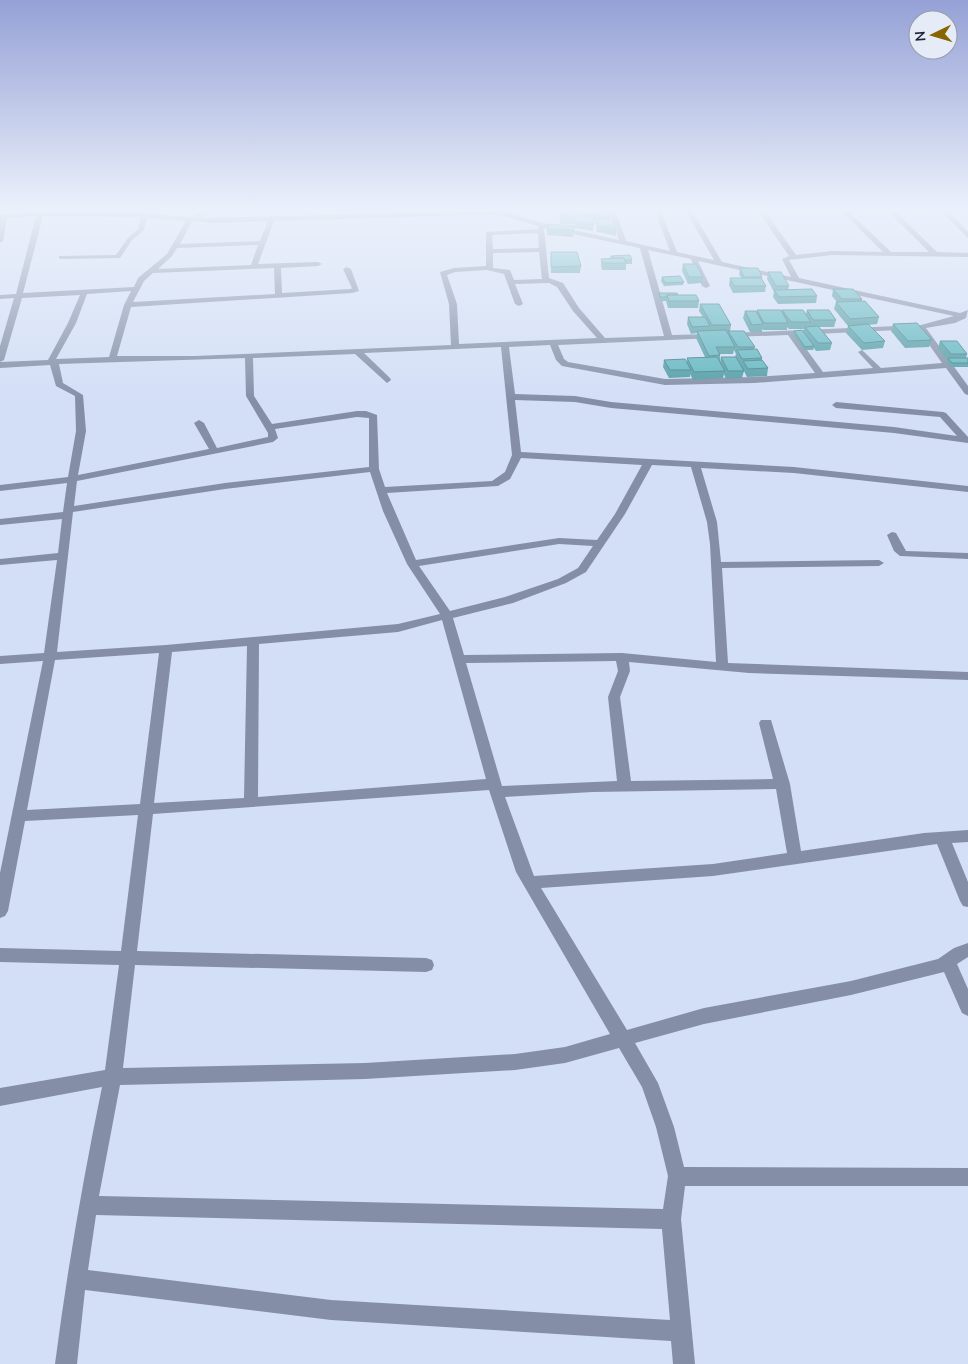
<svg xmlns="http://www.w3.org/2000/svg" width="968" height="1364" font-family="'Nunito Sans',sans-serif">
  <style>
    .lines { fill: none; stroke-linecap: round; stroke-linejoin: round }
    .minor { fill: #848fa7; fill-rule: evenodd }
    .wall { fill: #539da5; fill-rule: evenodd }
    .building { fill: #61b7c0; stroke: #448086 }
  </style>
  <rect width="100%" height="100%" fill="#d3dff6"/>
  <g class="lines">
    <g class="minor">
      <path d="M204 211H213L200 218 501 211 542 223 619 240 610 211H616L626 241 670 251 655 211H661L677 252 714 260 686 211H692L722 262 791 277 782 259 789 256 758 211H765L796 255 832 251 883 252 841 211H848L891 252H929L888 211H895L937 252 968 253V257L832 255 789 260 799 278 960 313 968 310 966 318 955 323 926 328 968 386V395L965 394 946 368 754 383 665 385 562 366 556 360 550 345 509 347 515 394 575 396 611 402 894 427 957 436 940 417 836 408 832 405 836 402 943 412 946 413 968 437V443L894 433 611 408 575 402 515 400 521 452 794 467 968 486V492L794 473 701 468 717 522 721 562 879 560 884 563 879 566 722 568 728 663 968 672V680L749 673 629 662 630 671 620 697 631 781 773 779 759 723 761 720H771L790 784 801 851 924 833 968 830V842L952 843 968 882V907L963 906 960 901 937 844 713 876 541 888 627 1030 704 1008 851 981 938 959 954 948 968 943V957L957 964 968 989V1016L962 1013 944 972 851 995 704 1024 635 1043 658 1083 674 1127 684 1167 968 1168V1186H685L681 1219 695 1364H673L671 1341 331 1320 85 1290 77 1364H55C67 1271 83 1179 102 1087L0 1106V1088L105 1070 119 965 0 962V948L121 951 138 815 25 821 8 911 5 916 0 918V873L43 661 0 664V656L44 653 57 560 0 565V559L58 553 62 519 0 525V519L63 512 67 483 0 491V485L68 477 76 431 75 396 56 386 50 365 0 368V362L48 360 68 323 80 295 22 298 4 360 0 362V346L14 298 0 299V295L16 294 36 216 7 218 3 241 0 243V215L40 212 137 213 191 217ZM498 214 538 226V229L486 232V266L454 268 440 272 449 304 451 345 195 356H117L131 307 352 293 359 291 351 269 347 267 343 269 352 288 351 289 282 293 281 268 318 266 322 264 318 262 258 264 274 221ZM43 216 141 217 138 229 128 238 116 255 59 256V258L61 259 120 258 132 240 144 230 147 218 186 221 167 254 138 278 134 287 23 293ZM192 221 212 223 268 221 260 241 180 244ZM544 228 640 248 664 336 605 338 579 308 563 283 549 278ZM538 233 539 248 493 249 492 235ZM258 245 251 265 158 269 172 256 177 248ZM648 250 691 259 702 286 706 288 710 286 698 261 954 316 921 325 731 333 727 335 731 337 788 335 815 373 754 377 665 379 568 362 564 359 558 345 714 338V334H711L672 335ZM539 252 542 279 514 280 510 270 493 268V253ZM274 268 275 294 133 302 144 281 153 273ZM487 270 504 274 515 304 519 306 523 304 515 284 549 283 557 287 573 311 597 338 459 344 457 304 447 275 455 272ZM131 291 124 305 109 357 56 359 76 323 87 294ZM918 329 942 363 881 368 862 350 858 352 873 368 823 372 796 335ZM501 347 512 455 505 472 492 481 385 487 379 469 377 415 366 411H357L272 424 254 396 253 358 355 354 387 383 391 380 390 378 364 353ZM245 358 246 396 268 433V437L217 448 204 423 199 420 194 423 209 449 78 475 86 431 83 395 63 383 59 364ZM357 417 369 418V467L225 483 74 506 77 481 273 442 278 438 275 429ZM521 458 642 465 615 514 597 540 559 538 416 560 387 493 498 486 510 479ZM652 465 691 467 707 522 710 544 716 662 622 653 464 655 453 618 513 603 566 583 586 572 625 514ZM370 472 383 511 407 564 440 614 398 624 166 645 57 652 73 512 225 489ZM559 544 593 546 578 568 558 579 505 597 450 611 419 566ZM442 620 486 779 258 797 259 644 398 632ZM247 646 244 798 154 803 172 652ZM159 653 140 804 27 810 55 660ZM616 661 618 671 608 697 617 781 502 786 466 663ZM776 789 787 853 713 864 534 876 505 797 593 792ZM489 790 516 872 610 1034 565 1047 515 1054 365 1063 123 1068 135 965 426 972 432 970 434 965 432 960 426 958 137 951 153 814ZM619 1048 642 1087 656 1127 668 1176 663 1209 99 1196 120 1085 365 1079 515 1070 565 1063ZM96 1215 662 1229 670 1320 331 1300 88 1270Z"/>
      <path d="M941 211H948L968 232V238Z"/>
      <path d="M892 532 896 533 906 551 968 553V559L900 556 894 551 887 535Z"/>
    </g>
  </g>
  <g class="wall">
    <path d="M579 211H611L610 219 616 230V236L603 233 597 232 596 225V221H594L593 231 575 228V224H560L561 213 578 215Z"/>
    <path d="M575 226 574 232 573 237 547 235V229Z"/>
    <path d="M551 252 581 266 580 273H551Z"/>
    <path d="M611 256 632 260V264H626V270H602L601 265V259L610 258Z"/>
    <path d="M683 264 703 277 702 283 688 284 682 271Z"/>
    <path d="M740 268 762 277V279L766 286 765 292 733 293 729 285 730 278H741L739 274Z"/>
    <path d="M768 272 789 286 788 290 817 296 816 303 778 304 773 297 774 292 767 279Z"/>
    <path d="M662 277 684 282 683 285 664 286 661 281Z"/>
    <path d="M833 289 862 299V301L879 317 877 324 868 325 885 341 883 348 862 350 846 333 848 326 834 309 836 302H837L832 296Z"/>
    <path d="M659 293 678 295 699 301 698 308H668L666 301H660L658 296Z"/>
    <path d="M700 304 731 325 730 331 755 347 754 349 762 358V360L768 368 767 376 747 377 744 371 742 378 726 379 724 374 723 378 693 380 690 374V377L669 378 663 367 664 360 687 361V358L705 357 696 338 697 333 691 334 687 324 688 317H703L699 311ZM734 350 736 354 735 357H721L720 362V354H733Z"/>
    <path d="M757 310 782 312V310L806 314 807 310 836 320 834 327H819L832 343 830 350 816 351 814 348 813 350H804L793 334 794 331 803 332 804 329H789L787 327V330H763L762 329V332H750L743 318 745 311 757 312Z"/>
    <path d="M893 324 932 340 929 347 905 348 891 331Z"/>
    <path d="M940 341 967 354 966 358H968V367H951L947 362V360L938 348Z"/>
  </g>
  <g class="building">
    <path d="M579 211H611L610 216 578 214Z"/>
    <path d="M561 213H575L578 215 594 216V225L575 221V218H560Z"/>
    <path d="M596 219H613L616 230 604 226H598Z"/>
    <path d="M549 224 575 226 573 230 547 229Z"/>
    <path d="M551 252H577L581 266 551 267Z"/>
    <path d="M630 255 632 260H625L624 258H612L611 256Z"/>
    <path d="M624 258 626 263H603L601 259Z"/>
    <path d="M683 264H696L703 277H689Z"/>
    <path d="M740 268H758L762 277H744Z"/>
    <path d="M768 272H781L789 286H776Z"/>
    <path d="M680 276 684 282 665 283 662 277Z"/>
    <path d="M730 278H761L766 286H734Z"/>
    <path d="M812 289 817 296 779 297 774 290Z"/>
    <path d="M833 289H853L862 299H842Z"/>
    <path d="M659 293H677L678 295H667V297H660Z"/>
    <path d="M667 295H696L699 301H669Z"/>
    <path d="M865 301 879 317 850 319 836 302Z"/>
    <path d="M700 304H719L731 325H712Z"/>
    <path d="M757 310H781L788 323H764Z"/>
    <path d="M782 310H803L811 322H791Z"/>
    <path d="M807 310H829L836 320H813Z"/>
    <path d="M745 311H756L763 324 752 325Z"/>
    <path d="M688 317H705L710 326 692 327Z"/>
    <path d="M917 323 932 340 908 341 893 324Z"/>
    <path d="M868 324 885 341 864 343 848 326Z"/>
    <path d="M818 326 832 343H818L805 327Z"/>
    <path d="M726 330 735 347H716L720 355 709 356 697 331Z"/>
    <path d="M802 330 814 346 805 347 794 331Z"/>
    <path d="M728 331H744L755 347H738Z"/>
    <path d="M940 341H957L967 354H951Z"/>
    <path d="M757 349 762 358 742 359 737 350Z"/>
    <path d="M717 357 725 371 694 372 687 358Z"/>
    <path d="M721 357H736L744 371H728Z"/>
    <path d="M948 358H968V363H952Z"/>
    <path d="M685 359 691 370H670L664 360Z"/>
    <path d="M762 360 768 368 748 369 743 361Z"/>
  </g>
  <linearGradient id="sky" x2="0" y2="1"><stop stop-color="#95a1d6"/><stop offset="0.52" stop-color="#ebf1fb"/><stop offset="1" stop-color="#ebf1fb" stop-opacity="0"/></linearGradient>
  <rect width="968" height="402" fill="url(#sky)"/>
  <g transform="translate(933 35) rotate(265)"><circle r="24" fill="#e6ecf7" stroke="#959cab"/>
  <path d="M0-4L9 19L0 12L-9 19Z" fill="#886502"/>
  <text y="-8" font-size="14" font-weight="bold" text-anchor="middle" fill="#1b2439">N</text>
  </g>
</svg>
